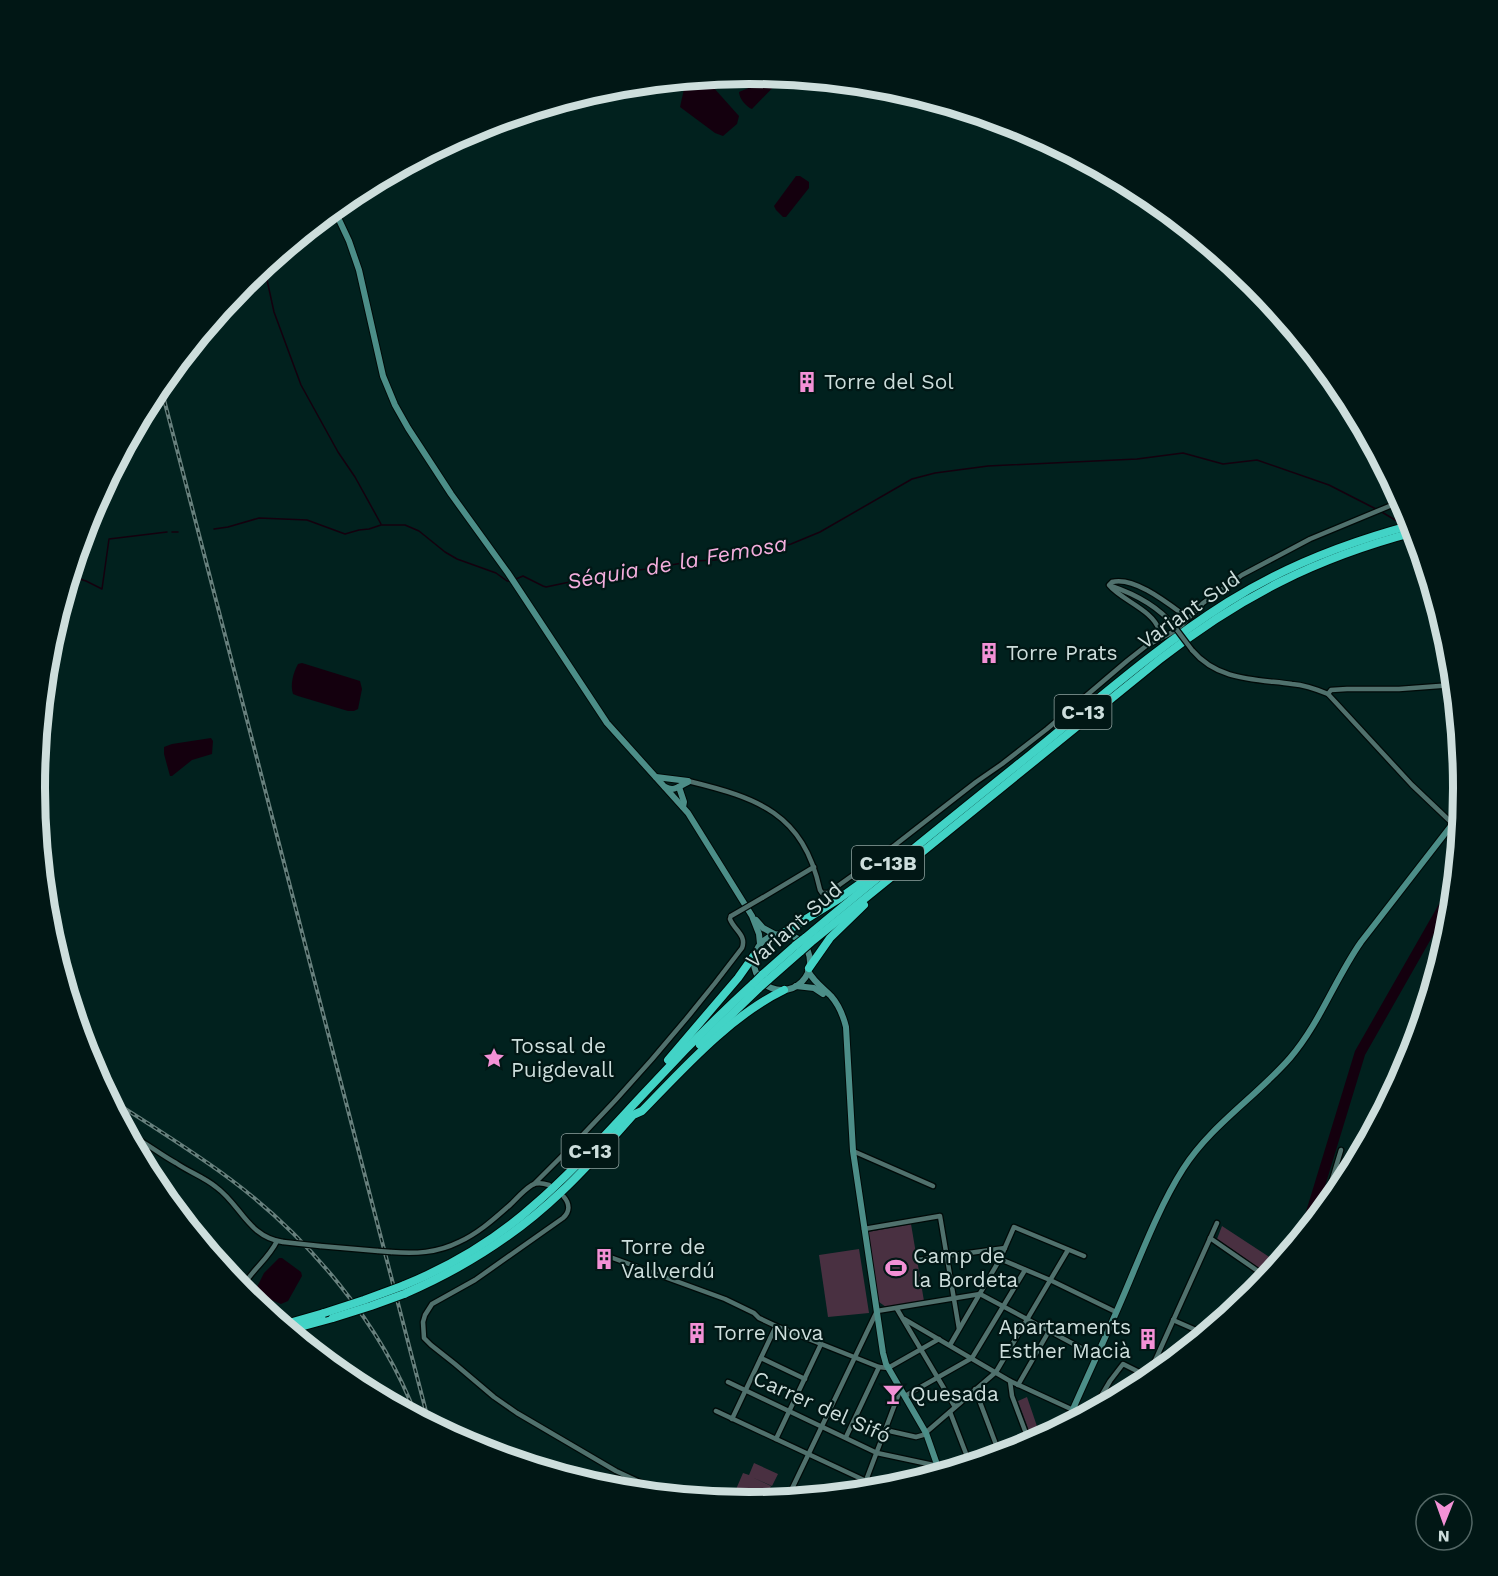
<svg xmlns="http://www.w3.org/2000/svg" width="1498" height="1576" font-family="'Work Sans',sans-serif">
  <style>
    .green { fill: #493041 }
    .water { fill: #14000e }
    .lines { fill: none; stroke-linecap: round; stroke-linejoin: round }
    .stream { stroke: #14000e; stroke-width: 1.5 }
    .street-casing { stroke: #000a08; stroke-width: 7 }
    .secondary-casing { stroke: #000a08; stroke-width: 8 }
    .highway-casing { stroke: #000a08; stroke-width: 10 }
    .street { stroke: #50716d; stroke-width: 4.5 }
    .secondary { stroke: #4c8e88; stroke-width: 6 }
    .highway { stroke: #42d3c6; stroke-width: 8 }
    .rail-casing { stroke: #67807d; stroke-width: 4 }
    .rail { stroke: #011715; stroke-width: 1.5; stroke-dasharray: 4.5; stroke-linecap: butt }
    .street-bridge-casing { stroke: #000a08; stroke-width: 7; stroke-linecap: butt }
    .highway-bridge-casing { stroke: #000a08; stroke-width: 10; stroke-linecap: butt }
    .street-bridge { stroke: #50716d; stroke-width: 4.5 }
    .highway-bridge { stroke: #42d3c6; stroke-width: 8 }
    .labels { text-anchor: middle; stroke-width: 4.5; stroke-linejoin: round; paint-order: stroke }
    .shield { fill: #011715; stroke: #90a2a0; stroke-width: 1.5 }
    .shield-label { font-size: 20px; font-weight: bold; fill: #cddedc }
    .poi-label { font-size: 21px; fill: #cddedc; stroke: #011715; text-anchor: start }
    .street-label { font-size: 21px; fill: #cddedc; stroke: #011715 }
    .water-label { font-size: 22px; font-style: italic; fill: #f3aedd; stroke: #011715 }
    .rim { fill: none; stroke: #cddedc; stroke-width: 8 }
  </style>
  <rect width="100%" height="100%" fill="#01211e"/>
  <g class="green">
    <path d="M911 1224 924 1301 886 1307 879 1302 868 1232Z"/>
    <path d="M1222 1226 1274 1260 1266 1273 1217 1239Z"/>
    <path d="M859 1249 869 1313 828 1317 819 1255Z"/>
    <path d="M1027 1397 1040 1435 1032 1439 1018 1401Z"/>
    <path d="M754 1463 778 1474 772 1486 752 1477 771 1486 764 1501 749 1502 731 1501 743 1473 749 1475Z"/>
  </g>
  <g class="water">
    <path d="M765 75 783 77 752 109C746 107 739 98 739 92L753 86Z"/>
    <path d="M705 78 739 116 737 124 723 136 715 133 680 107 686 80Z"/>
    <path d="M796 176H800L809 182V188L786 217H783L776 210 774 206Z"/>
    <path d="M302 663 360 681 362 689 358 709 354 711H348L298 696 293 694C290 685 293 673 298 664Z"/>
    <path d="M211 738 213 741 212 754 192 760 172 776H170L164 754V747L172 744Z"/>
    <path d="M1455 876 1452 902 1365 1055 1315 1219 1297 1241 1355 1051Z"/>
    <path d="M279 1258H282L301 1272 302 1276 288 1301 281 1304 262 1296 256 1289 264 1273Z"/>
  </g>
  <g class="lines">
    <g class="stream">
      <path d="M264 266 274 312 301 385 338 452 355 477 381 524"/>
      <path d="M1380 511 1402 524"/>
      <path d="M214 529 228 527 259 518 307 520 345 534 359 530 369 529 381 525H405L419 531 445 552 457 559 496 573 507 581H511"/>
      <path d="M172 532H178"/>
      <path d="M70 576 86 581 102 589 109 539 167 532"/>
      <path d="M516 579 523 576 543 586 546 587 617 572 648 569 694 561 715 560 764 551 791 544 820 532 912 479 935 473 988 466 1137 459 1183 453 1223 464 1257 460 1329 485 1376 509"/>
    </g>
    <defs>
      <g id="street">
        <path d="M1111 586C1135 594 1157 605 1174 626"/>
        <path d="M1159 639C1159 636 1160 633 1159 630 1153 610 1121 600 1109 585L1112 582C1135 576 1170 605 1188 618"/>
        <path d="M1192 650C1218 681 1255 679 1292 684 1304 685 1316 689 1328 694L1412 785 1453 824"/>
        <path d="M1328 694 1331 690 1347 689H1399L1453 685"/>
        <path d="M688 781C758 798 803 813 820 890L822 893H828L895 845 976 782 1002 764 1047 729 1127 661 1146 646 1171 633 1182 625 1203 603 1242 575 1310 539 1392 505 1403 503"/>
        <path d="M762 898 814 867"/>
        <path d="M128 1134C147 1143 158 1153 176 1163 189 1172 204 1177 216 1187 241 1205 248 1237 283 1242"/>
        <path d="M853 1151 933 1186"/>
        <path d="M534 1184C609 1111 679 1032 742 948 747 935 734 930 730 919L731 916"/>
        <path d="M564 1197C570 1204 570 1212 563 1218L475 1280 432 1304 425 1315 423 1322 424 1338 431 1345 455 1364 494 1397 517 1413 616 1471 659 1491 681 1496"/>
        <path d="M1323 1210 1341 1150"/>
        <path d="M864 1229 940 1216 959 1329"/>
        <path d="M1210 1238 1265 1276 1264 1282"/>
        <path d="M320 1246 378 1251"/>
        <path d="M391 1252C415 1254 437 1253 459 1242 479 1233 495 1218 511 1204 517 1198 524 1190 532 1185 537 1182 543 1183 549 1185"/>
        <path d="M610 1257 725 1299 754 1313 759 1318 776 1326 879 1367 888 1368 939 1339"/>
        <path d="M1000 1259 1050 1280 1116 1312"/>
        <path d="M918 1260 1005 1248"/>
        <path d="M241 1290C250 1271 268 1260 277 1241"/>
        <path d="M897 1309 955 1407"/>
        <path d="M904 1319 1010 1381 1084 1415"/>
        <path d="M1173 1320 1205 1334"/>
        <path d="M950 1345 1000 1259 1014 1227 1084 1256"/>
        <path d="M761 1358 805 1379"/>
        <path d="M1010 1381 1012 1396 1030 1444"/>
        <path d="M728 1382 877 1453 938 1466"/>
        <path d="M1145 1383 1217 1223"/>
        <path d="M1018 1385 1049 1331"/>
        <path d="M975 1389 1000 1455"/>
        <path d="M905 1396 972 1358 1025 1270"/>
        <path d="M1093 1410 1110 1381 1123 1364 1151 1378"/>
        <path d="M716 1411 866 1481 894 1487"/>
        <path d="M950 1412 970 1464"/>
        <path d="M732 1419 776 1326"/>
        <path d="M885 1430 916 1437 923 1435 996 1372 1068 1250"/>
        <path d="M846 1437 879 1367"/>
        <path d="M776 1439 821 1344"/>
        <path d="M862 1491 901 1388"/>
        <path d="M787 1499 877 1311 980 1294 1096 1356"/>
      </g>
      <g id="secondary">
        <path d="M334 209 349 241 359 270 383 376 395 405 408 428 451 494 508 573 607 723 688 813 752 916 759 934 760 944"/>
        <path d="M656 777 688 781"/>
        <path d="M665 787C675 792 679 786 688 782"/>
        <path d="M679 787 684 802 683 807"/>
        <path d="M756 920 763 928 776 935"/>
        <circle cx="782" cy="962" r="28"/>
        <path d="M808 971C814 982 823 988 831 996 839 1005 843 1015 846 1027L853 1151 883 1353 886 1364 926 1433 940 1473"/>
        <path d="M796 986 814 988 823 994"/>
        <path d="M1066 1425C1085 1381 1106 1337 1125 1292 1142 1252 1160 1205 1183 1169 1211 1125 1256 1097 1290 1058 1320 1023 1335 979 1361 942L1461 813"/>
      </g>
      <g id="highway">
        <path d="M782 934 840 898 886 865"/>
        <path d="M805 938C879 876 955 815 1031 754 1095 702 1158 646 1228 602 1285 566 1348 542 1412 525"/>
        <path d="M810 943 1159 660C1239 597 1316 558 1415 532"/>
        <path d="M809 968 830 938 864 905"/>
        <path d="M762 975 796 945"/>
        <path d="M768 980 801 951"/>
        <path d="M700 1045 759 988"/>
        <path d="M668 1060 738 978 755 954"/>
        <path d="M402 1286C449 1267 495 1240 533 1206 576 1169 612 1127 651 1086 684 1050 718 1016 754 983"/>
        <path d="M404 1294C462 1269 515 1236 561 1192 587 1168 610 1141 633 1115L642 1111C683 1069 730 1016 784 990"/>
        <path d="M282 1325 324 1313"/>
        <path d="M289 1330 333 1318"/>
      </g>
    </defs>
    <use href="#street" class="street-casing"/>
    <use href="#secondary" class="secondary-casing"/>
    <use href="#highway" class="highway-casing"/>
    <use href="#street" class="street"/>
    <use href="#secondary" class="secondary"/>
    <use href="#highway" class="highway"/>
    <defs>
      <g id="rail">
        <path d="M160 384 429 1423"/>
        <path d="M108 1098C149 1124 191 1150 230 1179 308 1237 382 1324 416 1416"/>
      </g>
    </defs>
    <use href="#rail" class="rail-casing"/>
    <use href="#rail" class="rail"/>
    <defs>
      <g id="street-bridge">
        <path d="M1174 626 1192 650"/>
        <path d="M731 916 762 898"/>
        <path d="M283 1242 320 1246"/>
        <path d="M378 1251 391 1252"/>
      </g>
      <g id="highway-bridge">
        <path d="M796 945 805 938"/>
        <path d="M801 951 810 943"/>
        <path d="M754 983 762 975"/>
        <path d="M759 988 768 980"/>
        <path d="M324 1313 364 1300 402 1286"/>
        <path d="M333 1318 371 1306 404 1294"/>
      </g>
    </defs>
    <use href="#street-bridge" class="street-bridge-casing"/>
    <use href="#highway-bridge" class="highway-bridge-casing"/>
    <use href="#street-bridge" class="street-bridge"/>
    <use href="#highway-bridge" class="highway-bridge"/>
  </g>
  <defs>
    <symbol id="building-bare" viewBox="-9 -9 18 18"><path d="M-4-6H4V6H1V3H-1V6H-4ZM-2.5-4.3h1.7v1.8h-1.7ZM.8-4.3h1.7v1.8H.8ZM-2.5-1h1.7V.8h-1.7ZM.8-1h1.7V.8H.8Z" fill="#f391d6" stroke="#011715" stroke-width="2.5" paint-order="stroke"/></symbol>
    <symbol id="sight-bare" viewBox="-9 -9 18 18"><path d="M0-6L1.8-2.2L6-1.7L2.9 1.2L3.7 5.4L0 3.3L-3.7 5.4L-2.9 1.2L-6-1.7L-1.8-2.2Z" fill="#f391d6" stroke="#011715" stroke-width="2.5" paint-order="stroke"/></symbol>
    <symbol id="stadium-bare" viewBox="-9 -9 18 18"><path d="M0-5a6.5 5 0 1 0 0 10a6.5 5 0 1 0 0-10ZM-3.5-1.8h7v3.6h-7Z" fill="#f391d6" stroke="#011715" stroke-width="2.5" paint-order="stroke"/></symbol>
    <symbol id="bar-bare" viewBox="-9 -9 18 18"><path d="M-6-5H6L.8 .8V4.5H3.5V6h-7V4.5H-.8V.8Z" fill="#f391d6" stroke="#011715" stroke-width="2.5" paint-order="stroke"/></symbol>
  </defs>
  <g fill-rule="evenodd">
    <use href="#building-bare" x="792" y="367" width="30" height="30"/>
    <use href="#building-bare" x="974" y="638" width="30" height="30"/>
    <use href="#sight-bare" x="479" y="1043" width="30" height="30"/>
    <use href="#building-bare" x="589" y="1244" width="30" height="30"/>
    <use href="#stadium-bare" x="881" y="1253" width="30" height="30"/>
    <use href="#building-bare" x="682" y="1318" width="30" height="30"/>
    <use href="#building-bare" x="1133" y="1324" width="30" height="30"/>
    <use href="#bar-bare" x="878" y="1379" width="30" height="30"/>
  </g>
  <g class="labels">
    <g class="shield">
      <rect x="1054.5" y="695" width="57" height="34" rx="4.5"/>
      <rect x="852" y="846" width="72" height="34" rx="4.5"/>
      <rect x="561.5" y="1134" width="57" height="34" rx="4.5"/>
    </g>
    <g class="shield-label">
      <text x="1083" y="719">C-13</text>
      <text x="888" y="870">C-13B</text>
      <text x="590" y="1158">C-13</text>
    </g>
    <g class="poi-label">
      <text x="824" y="389">Torre del Sol</text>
      <text x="1006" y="660">Torre Prats</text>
      <text x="511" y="1053">Tossal de<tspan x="511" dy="24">Puigdevall</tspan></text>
      <text x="621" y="1254">Torre de<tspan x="621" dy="24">Vallverdú</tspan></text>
      <text x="913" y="1263">Camp de<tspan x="913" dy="24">la Bordeta</tspan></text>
      <text x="1131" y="1334" text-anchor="end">Apartaments<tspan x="1131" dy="24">Esther Macià</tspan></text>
      <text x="714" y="1340">Torre Nova</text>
      <text x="910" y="1401">Quesada</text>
    </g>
    <g class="street-label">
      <text transform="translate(1189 610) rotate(-35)" y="7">Variant Sud</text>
      <text transform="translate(794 925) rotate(-41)" y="7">Variant Sud</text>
      <text transform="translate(822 1407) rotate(24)" y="7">Carrer del Sifó</text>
    </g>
    <g class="water-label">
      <text transform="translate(677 562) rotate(-10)" y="8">Séquia de la Femosa</text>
    </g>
  </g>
  <path d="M0 0H1498V1576H0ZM45 788a704 704 0 1 1 1408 0a704 704 0 1 1-1408 0Z" fill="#011715" fill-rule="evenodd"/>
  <path class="rim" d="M45 788a704 704 0 1 1 1408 0a704 704 0 1 1-1408 0Z"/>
  <g transform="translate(1444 1522) rotate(181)"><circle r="28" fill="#011715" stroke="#536765" stroke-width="1.5"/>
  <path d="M0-4.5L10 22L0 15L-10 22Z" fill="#f391d6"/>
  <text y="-9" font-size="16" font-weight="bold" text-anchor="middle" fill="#cddedc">N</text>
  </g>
</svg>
